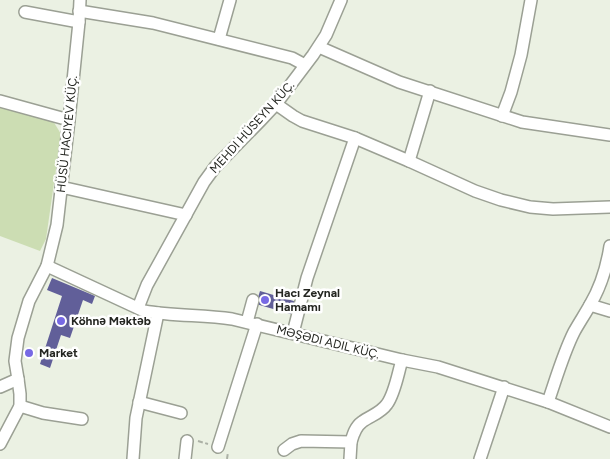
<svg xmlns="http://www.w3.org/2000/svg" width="610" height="459" font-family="Figtree,sans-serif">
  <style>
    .green { fill: #ccddb3 }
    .building { fill: #615f99 }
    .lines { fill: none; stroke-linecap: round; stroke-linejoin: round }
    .minor-casing { stroke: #9ba094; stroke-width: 14 }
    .path { stroke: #abb0a5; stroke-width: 2; stroke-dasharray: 5 2.5; stroke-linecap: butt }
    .minor { stroke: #fff; stroke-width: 11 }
    .poi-dot { fill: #7769e4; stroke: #fff; stroke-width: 2 }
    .labels { text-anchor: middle; stroke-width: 5; stroke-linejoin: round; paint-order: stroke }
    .street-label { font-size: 12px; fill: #242621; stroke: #fff }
    .poi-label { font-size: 12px; font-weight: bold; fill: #242621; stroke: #fff; text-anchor: start }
  </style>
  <rect width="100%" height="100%" fill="#ebf1e3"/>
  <path class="green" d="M0 106 53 121 61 134 46 239 40 251 0 236Z"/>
  <g class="building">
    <path d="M52 278 95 296 92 304 83 300 70 338 61 335 50 368 40 364 62 296 47 290Z"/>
    <path d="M260 291 297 302 294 315 256 304Z"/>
  </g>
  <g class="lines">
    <defs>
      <g id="minor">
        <path d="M79 11 153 23 292 58 305 65"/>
        <path d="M25 12 79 22"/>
        <path d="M219 39 230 0"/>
        <path d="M319 47 399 82 522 122 610 135"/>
        <path d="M0 101 69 120"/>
        <path d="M276 104 293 116 302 121 355 138 409 161 475 191 501 200 530 207 553 209 610 207"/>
        <path d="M502 116 511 92 521 55 531 0"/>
        <path d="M409 161 430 91"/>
        <path d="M61 187 186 215"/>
        <path d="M47 266 144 311C173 316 203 315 232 319L402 360 438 367 548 402 610 427"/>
        <path d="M590 305 610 311"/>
        <path d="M138 308 147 285 204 182 215 167 261 120 276 104 313 55 326 35 341 0"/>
        <path d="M247 322 253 300"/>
        <path d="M293 333 307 278 355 138"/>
        <path d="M0 387 18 379 15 361 18 338 29 301 47 266 57 225 69 120 79 22 80 0"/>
        <path d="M139 402 181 413"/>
        <path d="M548 402C556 379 563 354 574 332 579 323 585 314 590 305 600 288 607 266 610 246"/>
        <path d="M20 406 43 413 82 419"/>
        <path d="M0 444 20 406V394L18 379"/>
        <path d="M218 447 257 324"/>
        <path d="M284 450 292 444 301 441 351 442C353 435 355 427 362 422 370 416 381 413 387 404 395 393 398 373 402 360"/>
        <path d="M133 459 136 418 158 313"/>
        <path d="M185 459 187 441"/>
        <path d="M350 459 351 442"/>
        <path d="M480 459 504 387"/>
      </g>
    </defs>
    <use href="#minor" class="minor-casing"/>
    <g class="path">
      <path d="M198 441 208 444"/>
      <path d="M227 459 228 452"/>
    </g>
    <use href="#minor" class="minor"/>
  </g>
  <g class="poi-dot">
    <circle cx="265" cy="300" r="5"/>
    <circle cx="61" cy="321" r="5"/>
    <circle cx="29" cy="353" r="5"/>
  </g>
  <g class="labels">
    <g class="street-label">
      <text transform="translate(252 127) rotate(-48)" y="4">MEHDI HÜSEYN KÜÇ.</text>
      <text transform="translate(67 134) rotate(-84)" y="4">HÜSÜ HACIYEV KÜÇ.</text>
      <text transform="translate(328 342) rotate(14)" y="4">MƏŞƏDI ADIL KÜÇ.</text>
    </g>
    <g class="poi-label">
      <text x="275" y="297">Hacı Zeynal<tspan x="275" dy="14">Hamamı</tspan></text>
      <text x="71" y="325">Köhnə Məktəb</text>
      <text x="39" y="357">Market</text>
    </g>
  </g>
</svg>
